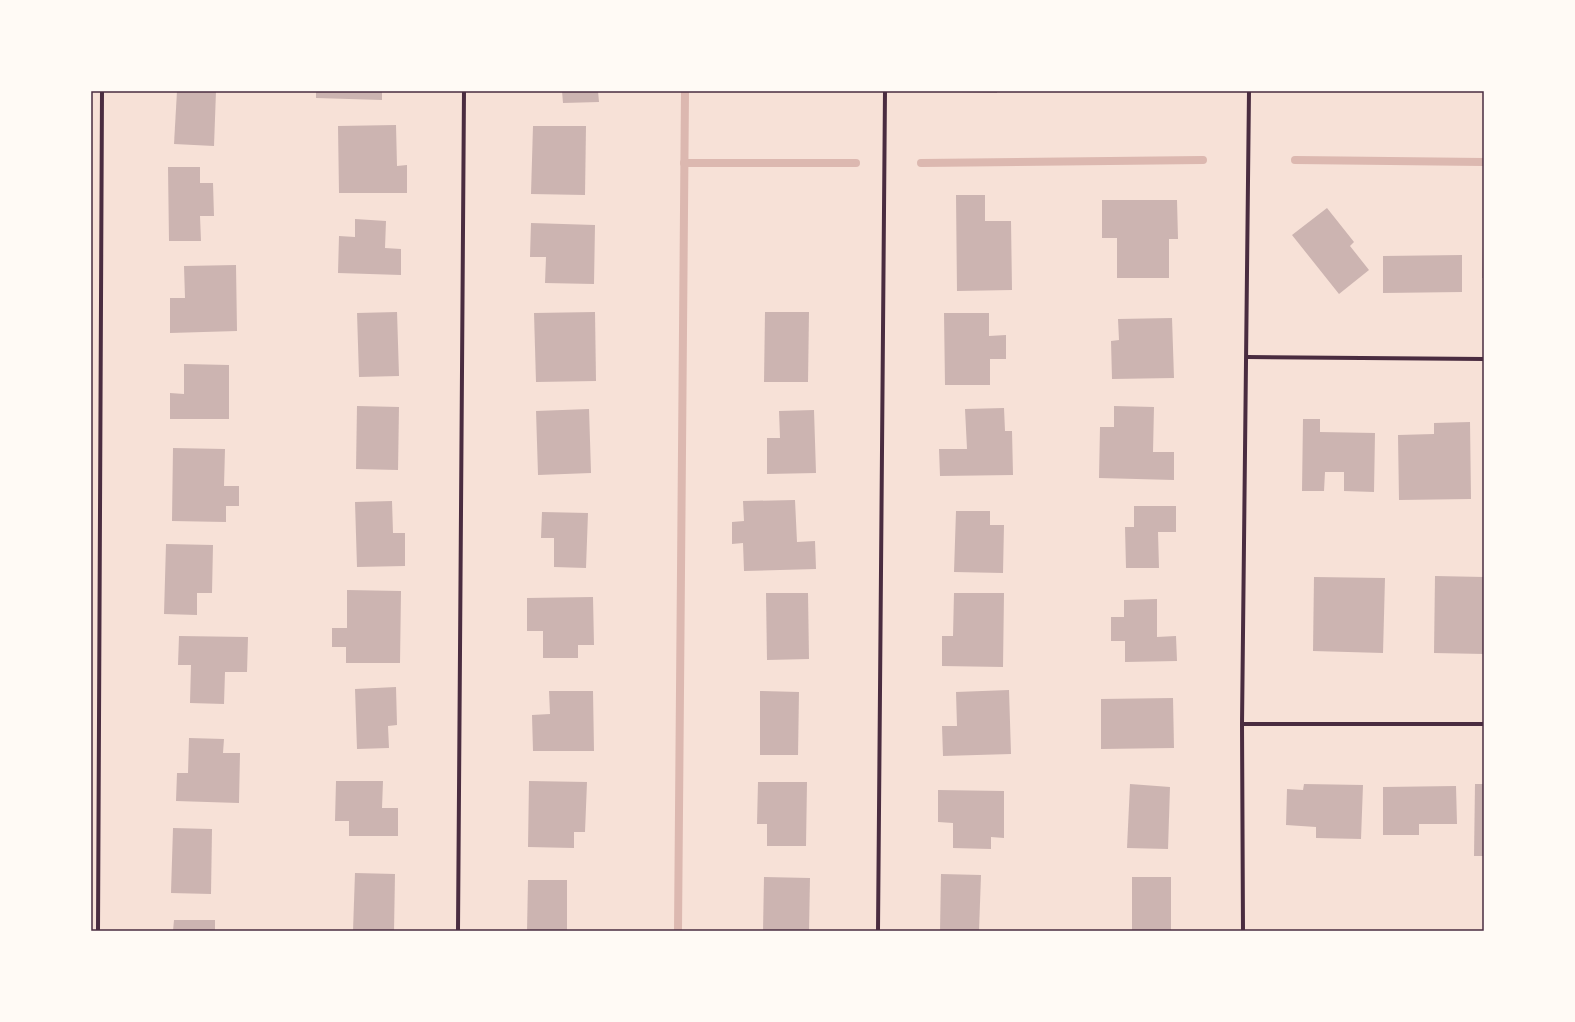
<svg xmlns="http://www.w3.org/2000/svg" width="1575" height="1022" font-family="Georgia,serif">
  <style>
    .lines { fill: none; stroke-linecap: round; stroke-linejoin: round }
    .stream { stroke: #dcb8b0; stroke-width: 8 }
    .building { fill: #ccb4b1 }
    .minor { stroke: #4a2c40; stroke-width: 4 }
    .neatline { fill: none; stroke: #4a2c40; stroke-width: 1.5 }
  </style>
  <rect width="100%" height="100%" fill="#f7e1d7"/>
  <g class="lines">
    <g class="stream">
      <path d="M1295 160 1484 162"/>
      <path d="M684 163H856"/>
      <path d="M921 163 1203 160"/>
      <path d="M678 931 685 91"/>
    </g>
  </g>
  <g class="building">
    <path d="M177 91H216L214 146 174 144Z"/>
    <path d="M316 91H382V100L316 98Z"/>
    <path d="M562 91H598L599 102 563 103Z"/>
    <path d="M959 91H997V93L959 92Z"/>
    <path d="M396 125 397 166 407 165V193H339L338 126Z"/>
    <path d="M533 126H586L585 195 531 194Z"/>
    <path d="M168 167H200V183H213L214 216H200L201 241H169Z"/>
    <path d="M956 195H985V221H1011L1012 290 957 291Z"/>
    <path d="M1102 200H1177L1178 239H1169V278H1117V238H1102Z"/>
    <path d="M1327 208 1354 242 1350 246 1369 270 1339 294 1292 235Z"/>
    <path d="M355 219 386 221 385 248 401 249V275L338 273 339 236 355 237Z"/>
    <path d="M531 223 595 225 594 284 545 283 546 257H530Z"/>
    <path d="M1483 247H1484V278H1482Z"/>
    <path d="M1462 255V292L1383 293V256Z"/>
    <path d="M236 265 237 331 170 333V298H185L184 266Z"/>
    <path d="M397 312 399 376 359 377 357 313Z"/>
    <path d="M595 312 596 381 536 382 534 313Z"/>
    <path d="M765 312H809L808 382H764Z"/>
    <path d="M944 313H989V336L1006 335V359H990V385H945Z"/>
    <path d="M1172 318 1174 378 1112 379 1111 341 1119 340 1118 319Z"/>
    <path d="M184 364 229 365V419H170V393L184 394Z"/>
    <path d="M357 406 399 407 398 470 356 469Z"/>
    <path d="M1114 406 1154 407 1153 452H1174V480L1099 478 1100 427H1114Z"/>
    <path d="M1004 408 1005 431H1012L1013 475 940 476 939 449H967L965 409Z"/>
    <path d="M589 409 591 473 538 475 536 411Z"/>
    <path d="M814 410 816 473 767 474V438H780L779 411Z"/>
    <path d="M1303 419H1320V432L1375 433 1374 492 1344 491V472H1325L1324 491H1302Z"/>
    <path d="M1470 422 1471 499 1399 500 1398 435 1434 434V423Z"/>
    <path d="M173 448 225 449 224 486H239V506H226V522L172 521Z"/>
    <path d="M795 500 797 542 815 541 816 569 744 571 743 543 732 544V522L744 521 743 501Z"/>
    <path d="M392 501 393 533H405V566L357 567 355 502Z"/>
    <path d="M1134 506H1176V532H1158L1159 568H1126L1125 527H1134Z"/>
    <path d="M956 511H990V525H1004L1003 573 954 572Z"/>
    <path d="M542 512 588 513 586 568 554 567V538H541Z"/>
    <path d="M166 544 213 545 212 593H197V615L164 614Z"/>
    <path d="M1435 576 1484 577V654L1434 653Z"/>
    <path d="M1314 577 1385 578 1383 653 1313 651Z"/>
    <path d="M347 590 401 591 400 663H346V647H332V628H347Z"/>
    <path d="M766 593H808L809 659 767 660Z"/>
    <path d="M954 593H1004L1003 667 942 666V636H953Z"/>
    <path d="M593 597 594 645H578V658H543V631H527V598Z"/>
    <path d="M1157 599V637L1176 636 1177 661 1125 662V641H1111V617H1124V600Z"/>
    <path d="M179 636 248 637 247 672H225L224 704 190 703 191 665H178Z"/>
    <path d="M396 687 397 725 388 726 389 748 357 749 355 689Z"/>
    <path d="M1009 690 1011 754 943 756 942 726H957L956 692Z"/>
    <path d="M549 691H593L594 751H533L532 715 550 714Z"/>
    <path d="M760 691 799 692 798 755H760Z"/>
    <path d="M1173 698 1174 748 1101 749V699Z"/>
    <path d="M189 738 224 739 223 753H240L239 803 176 801 177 773H188Z"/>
    <path d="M336 781H383L382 808H398V836H349V821H335Z"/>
    <path d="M529 781 587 782 585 832H574V848L528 847Z"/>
    <path d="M758 782H807L806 846H767V824H757Z"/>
    <path d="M1130 784 1170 787 1168 849 1127 848Z"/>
    <path d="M1304 784 1363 785 1361 839 1316 838V827L1286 825 1287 789 1303 790Z"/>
    <path d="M1475 784H1484V856H1474Z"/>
    <path d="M1456 786 1457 824H1419V835H1383V787Z"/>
    <path d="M938 790 1004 791V838L991 837V849L953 848V823L938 822Z"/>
    <path d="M173 828 212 829 211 894 171 893Z"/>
    <path d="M355 873 395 874 394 931H353Z"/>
    <path d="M941 874 981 875 979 931H940Z"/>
    <path d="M764 877 810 878 809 931H763Z"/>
    <rect x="1132" y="877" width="39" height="54"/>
    <path d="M528 880H567V931H527Z"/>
    <path d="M174 920H215V931H173Z"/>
  </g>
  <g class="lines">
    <g class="minor">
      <path d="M1247 357 1484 359"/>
      <path d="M1242 724H1484"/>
      <path d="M98 931 102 91"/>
      <path d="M458 931 464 91"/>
      <path d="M878 931 885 91"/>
      <path d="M1243 931 1242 724 1249 91"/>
    </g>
  </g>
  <rect width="1575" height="1022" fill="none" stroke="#fffaf5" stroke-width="184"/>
  <rect x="92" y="92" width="1391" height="838" class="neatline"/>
</svg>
